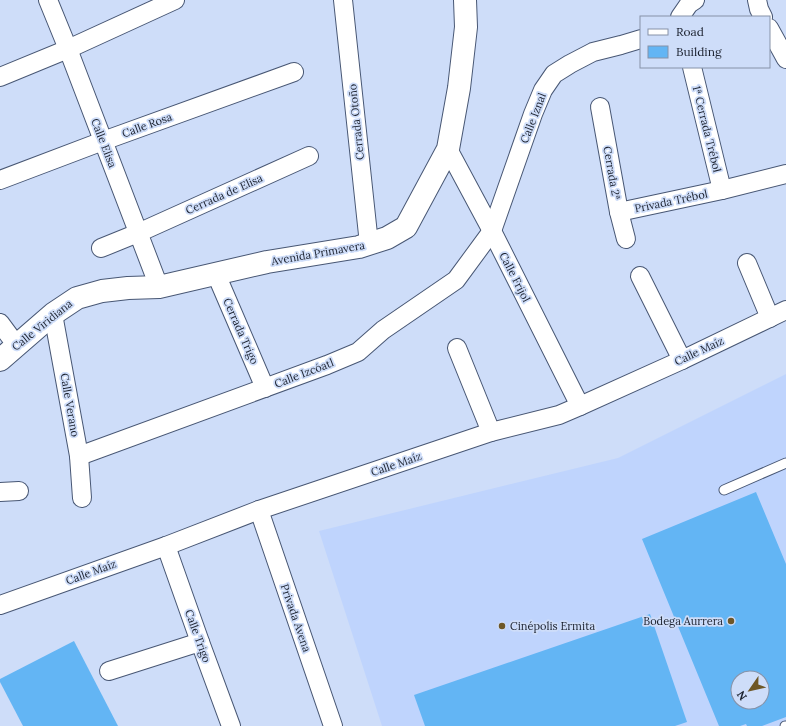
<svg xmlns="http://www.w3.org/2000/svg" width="786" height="726" font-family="Lora,serif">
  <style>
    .built { fill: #bfd4fd; fill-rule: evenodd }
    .building { fill: #63b5f4; fill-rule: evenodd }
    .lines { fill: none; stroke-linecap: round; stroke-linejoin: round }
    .lane-casing { stroke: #485774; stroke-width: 11 }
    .street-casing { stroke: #485774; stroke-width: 20 }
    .secondary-casing { stroke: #485774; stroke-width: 24 }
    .lane { stroke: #fff; stroke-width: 9 }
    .street { stroke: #fff; stroke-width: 18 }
    .secondary { stroke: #fff; stroke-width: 22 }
    .poi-dot { fill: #6e5727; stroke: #ceddf9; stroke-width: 1.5 }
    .labels { text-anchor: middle; stroke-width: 3.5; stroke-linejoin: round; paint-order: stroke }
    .street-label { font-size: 11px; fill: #1b212e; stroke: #ceddf9 }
    .poi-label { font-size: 11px; fill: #1b212e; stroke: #ceddf9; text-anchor: end }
  </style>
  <rect width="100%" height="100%" fill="#ceddf9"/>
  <path class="built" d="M786 374V726H382L319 531 618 458ZM738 678H762V702H738Z"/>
  <g class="building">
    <path d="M756 492 786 564V717L762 726H747L746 724 740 726H719L642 539ZM738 678H762V702H738Z"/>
    <path d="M650 614 687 722 675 726H425L414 695Z"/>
    <path d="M74 641 118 726H23L0 682V679Z"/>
  </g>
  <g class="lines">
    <defs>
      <g id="lane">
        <path d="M724 490 786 463"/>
        <path d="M785 726H786"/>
      </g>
      <g id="street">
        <path d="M48 0 68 49 159 287"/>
        <path d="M343 0 369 244"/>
        <path d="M757 0 759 9 763 17"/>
        <path d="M680 17 689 4 695 0"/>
        <path d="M769 28 786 59"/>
        <path d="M692 67 722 190"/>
        <path d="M0 77 68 49 175 0"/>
        <path d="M600 107 619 212 626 239"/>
        <path d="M448 149 492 231 580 406"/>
        <path d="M0 180 103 141 294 72"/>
        <path d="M619 212 722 190 786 174"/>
        <path d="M101 248 138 233 309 156"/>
        <path d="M747 263 770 318"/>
        <path d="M216 274 265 388"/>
        <path d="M640 276 682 360"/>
        <path d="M53 314 79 456 82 498"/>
        <path d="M0 323 17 346"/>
        <path d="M457 348 491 432"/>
        <path d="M79 456 327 365 358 352 383 330 456 280 492 231 533 114 543 90 554 74 570 64 593 52 621 45 641 39"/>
        <path d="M0 492 19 491"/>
        <path d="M259 510 333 726"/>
        <path d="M166 546 200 642 231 726"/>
        <path d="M0 605 166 546 259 510 491 432 559 415 580 406 682 360 786 310"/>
        <path d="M109 671 200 642"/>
      </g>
      <path id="secondary" d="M0 360 53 314 77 298 102 291 128 288 159 287 267 262 359 247 387 238 406 227 448 149 459 88 466 27 465 0"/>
    </defs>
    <use href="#lane" class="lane-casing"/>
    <use href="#street" class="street-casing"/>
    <use href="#secondary" class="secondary-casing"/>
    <use href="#lane" class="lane"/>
    <use href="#street" class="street"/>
    <use href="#secondary" class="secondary"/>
  </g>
  <g class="poi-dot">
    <circle cx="731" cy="621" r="4"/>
    <circle cx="502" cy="626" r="4"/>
  </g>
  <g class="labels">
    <g class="street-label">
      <text transform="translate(533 118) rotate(-69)" y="4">Calle Iznal</text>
      <text transform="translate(356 122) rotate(-96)" y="4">Cerrada Otoño</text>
      <text transform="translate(147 125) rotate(-20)" y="4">Calle Rosa</text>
      <text transform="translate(707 129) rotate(76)" y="4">1ª Cerrada Trébol</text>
      <text transform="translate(104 143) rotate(69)" y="4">Calle Elisa</text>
      <text transform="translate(612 173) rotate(80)" y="4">Cerrada 2ª</text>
      <text transform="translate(224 194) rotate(-24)" y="4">Cerrada de Elisa</text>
      <text transform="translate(671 201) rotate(-12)" y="4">Privada Trébol</text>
      <text transform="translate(318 253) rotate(-10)" y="4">Avenida Primavera</text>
      <text transform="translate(515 277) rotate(63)" y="4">Calle Frijol</text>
      <text transform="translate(42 325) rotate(-39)" y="4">Calle Viridiana</text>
      <text transform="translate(241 331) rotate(66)" y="4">Cerrada Trigo</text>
      <text transform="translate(699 351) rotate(-25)" y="4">Calle Maíz</text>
      <text transform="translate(304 373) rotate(-21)" y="4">Calle Izcóatl</text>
      <text transform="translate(70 405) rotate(80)" y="4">Calle Verano</text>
      <text transform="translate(396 464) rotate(-19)" y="4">Calle Maíz</text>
      <text transform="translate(91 572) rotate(-20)" y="4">Calle Maíz</text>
      <text transform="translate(296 618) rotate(71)" y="4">Privada Avena</text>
      <text transform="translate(198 636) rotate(70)" y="4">Calle Trigo</text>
    </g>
    <g class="poi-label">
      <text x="723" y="625">Bodega Aurrera</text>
      <text x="510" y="630" text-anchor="start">Cinépolis Ermita</text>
    </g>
  </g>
  <rect x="640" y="16" width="130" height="52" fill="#ceddf9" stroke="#8692a8"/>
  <rect x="648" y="29" width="20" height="6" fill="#ffffff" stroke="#8692a8"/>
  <text x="676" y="36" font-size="12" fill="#1b212e">Road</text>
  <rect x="648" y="46" width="20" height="12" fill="#63b5f4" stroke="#8692a8"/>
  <text x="676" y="56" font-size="12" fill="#1b212e">Building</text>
  <g transform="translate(750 690) rotate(236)"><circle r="19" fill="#ceddf9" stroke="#8692a8"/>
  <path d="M0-3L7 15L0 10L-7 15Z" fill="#6e5727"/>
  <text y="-6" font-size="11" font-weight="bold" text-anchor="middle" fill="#1b212e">N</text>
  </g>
</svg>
